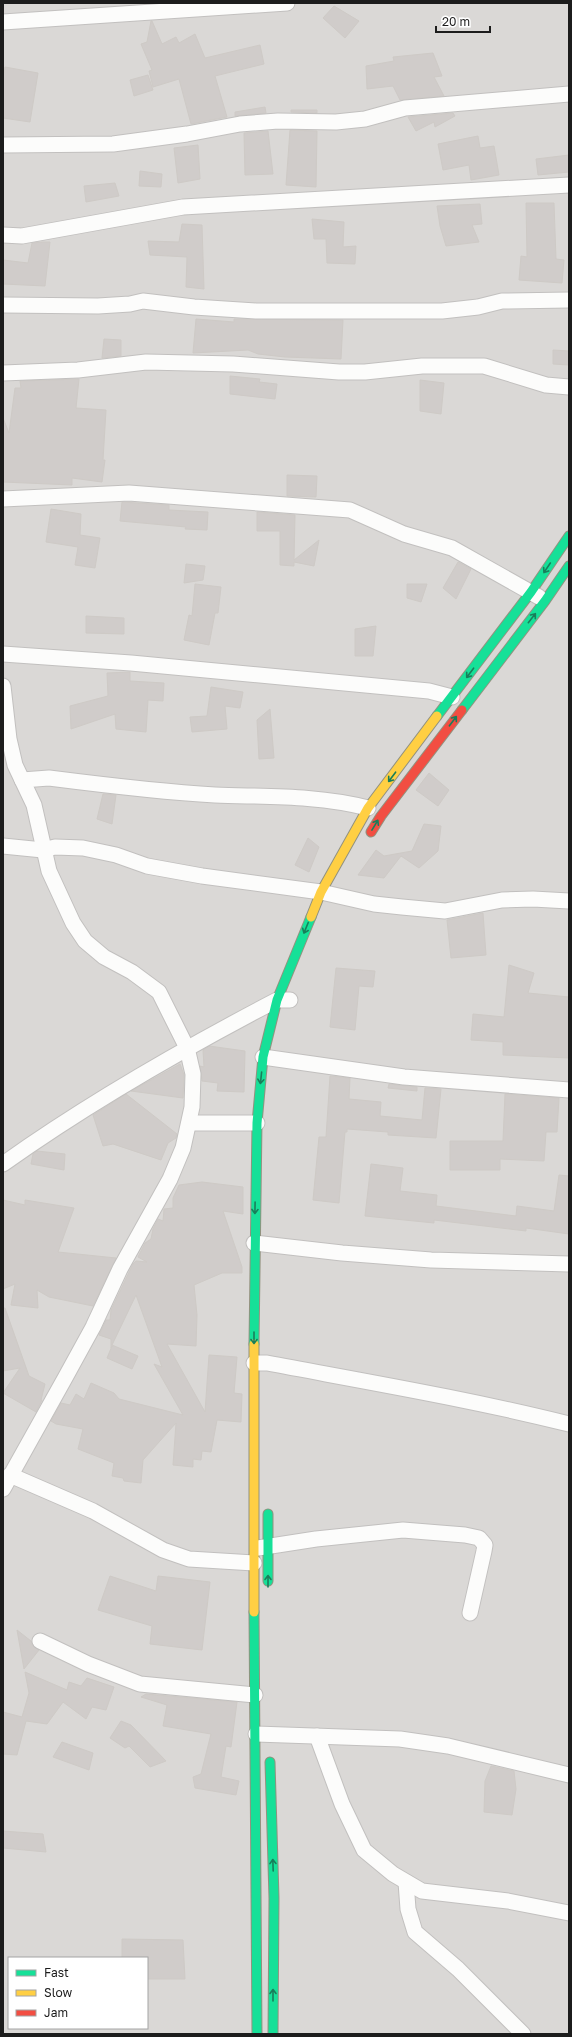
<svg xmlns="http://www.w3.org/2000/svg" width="572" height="2037" font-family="'Golos Text',sans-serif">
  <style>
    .residential { fill: #dad8d6; fill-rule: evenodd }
    .building { fill: #d0ccca; stroke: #cecac6 }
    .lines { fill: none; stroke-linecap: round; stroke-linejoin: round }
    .street-casing { stroke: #c2c0bf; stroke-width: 17 }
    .fast-casing { stroke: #92927f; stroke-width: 11 }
    .slow-casing { stroke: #92927f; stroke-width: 11 }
    .jam-casing { stroke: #92927f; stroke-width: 11 }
    .street { stroke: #fcfcfb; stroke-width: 15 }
    .fast { stroke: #16e098; stroke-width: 9 }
    .slow { stroke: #ffcf43; stroke-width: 9 }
    .jam { stroke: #f24e42; stroke-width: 9 }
    .oneway { stroke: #197e5a }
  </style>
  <rect width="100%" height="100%" fill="#ebe8e5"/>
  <path class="residential" d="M3 3H569V2034H3ZM9 1958H147V2028H9Z"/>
  <g class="building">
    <path d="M334 6 359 21 345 38 323 18Z"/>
    <path d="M151 21H152L162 44 176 37 179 43 195 34 205 58 260 45 264 64 215 76 227 117 191 124 179 79 153 87 149 71 152 70 141 44 147 42Z"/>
    <path d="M433 53 442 76 434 77 444 96 400 100 393 86 367 89 366 66 394 61 393 57Z"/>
    <path d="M5 67 38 73 30 122 3 118V78Z"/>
    <path d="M148 75 153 90 134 96 130 80Z"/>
    <path d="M265 107 266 113 235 116V112Z"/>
    <path d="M291 110H317V113L291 112Z"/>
    <path d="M453 113 455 116 435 127 434 122 416 131 408 117Z"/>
    <path d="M290 130 317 131 316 187 286 185Z"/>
    <path d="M268 131 273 174 245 175 244 133Z"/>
    <path d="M478 136 480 148 494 146 499 175 471 180 469 165 443 170 438 144Z"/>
    <path d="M198 145 200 179 178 183 174 148Z"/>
    <path d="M569 155V172L538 175 536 159Z"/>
    <path d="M140 171 162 174 161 187 139 186Z"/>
    <path d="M115 183 119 196 86 202 84 186Z"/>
    <path d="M526 203H554L556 259 564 260 562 283 519 280 521 256 527 257Z"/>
    <path d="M480 204 482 224 472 225 479 242 446 246 440 226 437 206Z"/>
    <path d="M312 219 344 222 343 247 356 246 355 264 327 263 326 239H314Z"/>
    <path d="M182 224 202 225 204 289 186 287 187 257 150 255 148 241 179 242Z"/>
    <path d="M42 242H50L45 286 3 284V260L28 263 32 243Z"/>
    <path d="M196 319 234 322V319L343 320 341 359 285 357 258 354 248 350 193 353Z"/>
    <path d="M104 339 121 340V356L102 358Z"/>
    <path d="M553 350 569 351V365L553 364Z"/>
    <path d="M230 376 260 379 259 382 277 384 275 399 230 394Z"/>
    <path d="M79 379 76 408 106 410 103 460H105L102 482 72 478V485L3 482V418L9 433 15 388H21L20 381Z"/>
    <path d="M420 380 444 383 441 414 420 411Z"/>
    <path d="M287 475 317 476 316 497 287 496Z"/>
    <path d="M122 502 169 505V510L208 512 207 530 185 529 186 527 120 521Z"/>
    <path d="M51 509 81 514 80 535 100 538 95 568 75 565 78 547 46 542Z"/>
    <path d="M257 512 295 515 294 560 319 540 314 566 294 562V566L280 565V531H257Z"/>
    <path d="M458 562 471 569 456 599 443 588Z"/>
    <path d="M186 564 205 566 203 580 184 583Z"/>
    <path d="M195 584 221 587 218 613H215L209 645 184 640 189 615 192 616Z"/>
    <path d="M407 584H427L421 602 407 598Z"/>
    <path d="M86 616 124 618V634L86 633Z"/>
    <path d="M376 626 373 656H355V629Z"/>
    <path d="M130 672V681L164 683 163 701 148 700 146 732 116 729 115 714 71 729 70 706 108 696 107 673Z"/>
    <path d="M211 687 243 692 240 708 225 706 227 729 192 732 190 717 207 716Z"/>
    <path d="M270 709 274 758 259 759 257 720Z"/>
    <path d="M429 773 449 790 438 806 416 790Z"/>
    <path d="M103 794 116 795 112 824 97 819Z"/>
    <path d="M424 824 441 826 438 851 419 868 401 856 384 878 358 875 376 850 384 856 412 851Z"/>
    <path d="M308 838 319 847 309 872 295 865Z"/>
    <path d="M483 913 486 955 451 958 447 920Z"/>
    <path d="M509 965 534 973 528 993 569 997V1058L503 1055V1042L471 1040 473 1014 504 1017Z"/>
    <path d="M336 968 375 971 373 987 359 986 355 1030 330 1027Z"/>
    <path d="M209 1046 245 1051 244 1092 217 1091 218 1083 202 1081 200 1066 204 1067 203 1050Z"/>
    <path d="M180 1064 184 1075 183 1098 131 1091Z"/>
    <path d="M330 1076 350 1078 349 1099 381 1102 380 1116 422 1120 425 1088 441 1089 436 1138 388 1135V1132L347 1129V1132H345L339 1203 313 1200 319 1137H326Z"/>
    <path d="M389 1084 417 1087V1091L388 1088Z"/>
    <path d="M126 1094 177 1134 176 1138 168 1143 161 1160 113 1144 103 1146 93 1115Z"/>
    <path d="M505 1094 559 1098 557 1132H546L544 1161 500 1159V1170H450V1141H503Z"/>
    <path d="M37 1151 65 1154 64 1170 31 1164 33 1154Z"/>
    <path d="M371 1164 403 1168 400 1191 437 1195 436 1206 516 1216 517 1206 554 1211 559 1175 569 1176V1234L526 1228V1231L434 1220V1223L365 1216Z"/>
    <path d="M202 1182 243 1187V1214L223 1211 242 1267V1273H222L194 1285 197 1315 196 1346 167 1344 205 1412 209 1355 237 1357 234 1393 242 1394 241 1422 217 1420 211 1452 202 1451 201 1460 193 1459V1467L173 1465 176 1423 143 1460 141 1483 124 1481 123 1478 112 1476 114 1463 78 1449 83 1429 56 1424 51 1421 61 1403 70 1405 76 1394 84 1399 91 1383 114 1393 119 1399 183 1415 154 1364 162 1367 136 1295 112 1345 138 1356 132 1369 107 1358 112 1346 111 1348V1339L99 1335 106 1320H110L111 1310 133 1264 136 1261 147 1262 138 1257 145 1243 151 1239 153 1229 158 1219 163 1221 164 1209 173 1208V1198L179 1185Z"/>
    <path d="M3 1200 25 1205V1200L74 1208 58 1252 116 1258 93 1306 49 1297 37 1290 38 1308 11 1305 15 1284 3 1289Z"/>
    <path d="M3 1308H5L29 1376 45 1384 41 1400H42L36 1412 3 1393 20 1368 3 1371Z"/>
    <path d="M110 1576 156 1591 158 1576 210 1582 202 1650 150 1644 152 1626 98 1610Z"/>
    <path d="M17 1630 31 1641 33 1646 39 1650 24 1669Z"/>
    <path d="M25 1672 67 1690 69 1682 81 1686 87 1678 114 1687 106 1710 92 1707 86 1719 63 1702 47 1724 26 1721 17 1755 3 1754V1712L22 1717 29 1693Z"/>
    <path d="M146 1694 237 1702 231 1747 226 1746 221 1777 239 1781 236 1795 195 1788 193 1777 201 1774 211 1734 163 1726 167 1705 141 1697Z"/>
    <path d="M121 1721 131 1725 166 1761 150 1767 129 1746 125 1748 110 1738Z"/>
    <path d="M62 1742 93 1753 89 1770 53 1757Z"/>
    <path d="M491 1766 514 1771 516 1789 512 1815 484 1812 485 1781Z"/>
    <path d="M3 1831 43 1834 46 1852 3 1848Z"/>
    <path d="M122 1939 183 1940 185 1979H147V1958H122Z"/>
  </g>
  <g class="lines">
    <defs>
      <g id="street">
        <path d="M3 22 287 3"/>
        <path d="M3 145 113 144 187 134 240 124 278 121 336 122 365 119 405 108 569 94"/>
        <path d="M3 235 22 236 183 207 569 185"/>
        <path d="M3 305 98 306 130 304 143 301 194 307 256 311H442L478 307 502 301 569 300"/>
        <path d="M3 373 78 370 146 362 233 364 339 372H365L422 366H484L546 385 569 387"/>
        <path d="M3 499 129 493 350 510 404 534 452 548 539 597"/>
        <path d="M3 654 131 663 429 691 452 697"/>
        <path d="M3 686 9 739 15 765 34 805 49 871 73 923 85 941 104 957 132 972 159 992 187 1048 193 1074 192 1107 183 1148 170 1179 120 1269 93 1327 65 1378 3 1489"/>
        <path d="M22 780 49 778C104 785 160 792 215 795 266 797 318 795 368 808"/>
        <path d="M3 846 43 850 55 847 83 848 116 855 147 866 202 876 321 892 374 904 402 907 445 911 502 900 533 899 569 901"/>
        <path d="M263 1057 404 1077 569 1090"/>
        <path d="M189 1123H257"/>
        <path d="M3 1164C90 1102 183 1049 277 1000H290"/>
        <path d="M254 1243 342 1253 431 1260 569 1264"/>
        <path d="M254 1363H267C368 1382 469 1399 569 1424"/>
        <path d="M10 1475 93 1511 163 1550 189 1559 254 1563"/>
        <path d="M258 1548 316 1539 403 1530 465 1535 479 1538 485 1545 484 1551 470 1613"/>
        <path d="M40 1641 88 1664 140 1684 255 1695"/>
        <path d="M256 1734 400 1739 448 1746 569 1775"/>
        <path d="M317 1736 342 1804 364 1850 393 1874 422 1891 508 1901 569 1913"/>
        <path d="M406 1882 408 1909 415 1932 458 1969 523 2034"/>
      </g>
      <g id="fast">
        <path d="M462 710 545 601 569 566"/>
        <path d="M437 716 531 592 569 536"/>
        <path d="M254 1344 257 1123 263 1057 277 1000 311 917"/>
        <path d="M268 1514V1581"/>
        <path d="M254 1612 257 2034"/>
        <path d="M270 1762 274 1898 273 2034"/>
      </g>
      <g id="slow">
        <path d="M311 917 321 892 368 808 437 716"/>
        <path d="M254 1612V1344"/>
      </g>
      <path id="jam" d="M371 832 381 816 462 710"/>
    </defs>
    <use href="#street" class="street-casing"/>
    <use href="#fast" class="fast-casing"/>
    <use href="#slow" class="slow-casing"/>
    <use href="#jam" class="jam-casing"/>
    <use href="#street" class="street"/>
    <use href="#fast" class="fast"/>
    <use href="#slow" class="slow"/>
    <use href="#jam" class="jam"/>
  </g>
  <defs><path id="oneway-shaft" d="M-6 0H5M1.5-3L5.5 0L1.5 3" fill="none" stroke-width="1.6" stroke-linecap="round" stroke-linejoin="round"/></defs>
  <g class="oneway">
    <use href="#oneway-shaft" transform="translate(547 568) rotate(124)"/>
    <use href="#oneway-shaft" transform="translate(532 618) rotate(-52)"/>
    <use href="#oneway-shaft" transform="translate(470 673) rotate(127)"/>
    <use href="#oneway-shaft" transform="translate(453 721) rotate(-53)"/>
    <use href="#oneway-shaft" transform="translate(392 777) rotate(127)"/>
    <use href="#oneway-shaft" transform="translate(375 825) rotate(-59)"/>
    <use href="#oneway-shaft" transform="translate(306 928) rotate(112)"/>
    <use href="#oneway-shaft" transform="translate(261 1078) rotate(96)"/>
    <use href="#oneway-shaft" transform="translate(255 1208) rotate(91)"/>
    <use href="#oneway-shaft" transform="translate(254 1338) rotate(90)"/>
    <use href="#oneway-shaft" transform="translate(268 1581) rotate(-90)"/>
    <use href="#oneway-shaft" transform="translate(273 1865) rotate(-92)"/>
    <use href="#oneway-shaft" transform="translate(273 1995) rotate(-90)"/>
  </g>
  <rect width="572" height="2037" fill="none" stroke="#1c1c1c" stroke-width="8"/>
  <rect x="8" y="1957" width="140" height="72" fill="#ffffff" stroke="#a4a4a4"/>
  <rect x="16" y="1970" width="20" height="6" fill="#16e098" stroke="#a4a4a4"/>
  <text x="44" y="1977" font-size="12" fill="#1c1c1c">Fast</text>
  <rect x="16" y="1990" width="20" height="6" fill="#ffcf43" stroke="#a4a4a4"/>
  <text x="44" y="1997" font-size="12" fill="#1c1c1c">Slow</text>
  <rect x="16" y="2010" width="20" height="6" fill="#f24e42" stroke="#a4a4a4"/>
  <text x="44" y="2017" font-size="12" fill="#1c1c1c">Jam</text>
  <path d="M436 26v6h54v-6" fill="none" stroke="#1c1c1c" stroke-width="2"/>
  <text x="442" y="26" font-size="12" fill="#1c1c1c" stroke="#ffffff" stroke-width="3" paint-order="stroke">20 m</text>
</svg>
